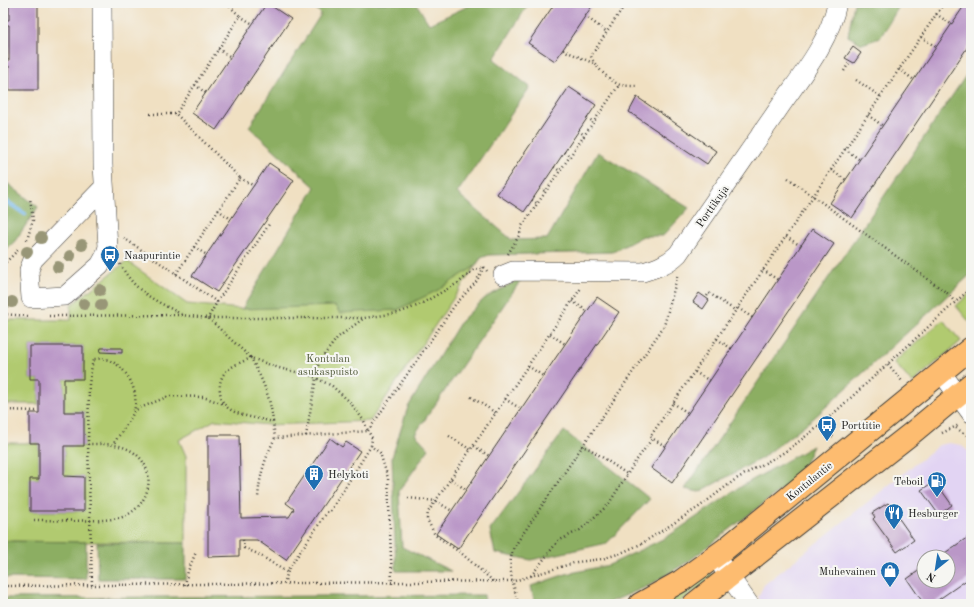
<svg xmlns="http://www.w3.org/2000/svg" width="974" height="607" font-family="'Old Standard TT',serif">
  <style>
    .built { fill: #e2d4f3; fill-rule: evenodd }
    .green { fill: #b1ca6f; stroke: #667346 }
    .forest { fill: #8cae62; stroke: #54653f }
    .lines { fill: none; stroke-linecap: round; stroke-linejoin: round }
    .stream { stroke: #74b8ea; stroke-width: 4.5 }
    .building { fill: #ba97c7 }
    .minor-casing { stroke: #3c3935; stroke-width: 20 }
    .major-casing { stroke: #3c3935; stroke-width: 24 }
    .path { stroke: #3c3935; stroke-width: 2.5; stroke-dasharray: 1 3; stroke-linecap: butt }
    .minor { stroke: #fff; stroke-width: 19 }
    .major { stroke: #fdbc6f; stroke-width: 22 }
    .tree { fill: #989677 }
    .labels { text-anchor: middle; stroke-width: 4; stroke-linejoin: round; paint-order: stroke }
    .street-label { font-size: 11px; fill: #1c1c1c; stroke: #f6f6f2 }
    .poi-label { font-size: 11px; fill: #1c1c1c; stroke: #f6f6f2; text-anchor: start }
    .park-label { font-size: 11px; fill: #505939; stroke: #f6f6f2 }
  </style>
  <rect width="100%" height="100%" fill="#f6f6f2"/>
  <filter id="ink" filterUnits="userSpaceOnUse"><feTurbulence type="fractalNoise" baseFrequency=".025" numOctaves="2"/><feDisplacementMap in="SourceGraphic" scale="8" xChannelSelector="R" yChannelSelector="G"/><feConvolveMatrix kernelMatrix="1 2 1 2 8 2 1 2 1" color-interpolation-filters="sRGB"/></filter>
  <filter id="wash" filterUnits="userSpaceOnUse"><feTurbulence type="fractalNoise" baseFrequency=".012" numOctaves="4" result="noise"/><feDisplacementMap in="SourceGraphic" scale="16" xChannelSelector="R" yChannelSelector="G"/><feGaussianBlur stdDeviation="0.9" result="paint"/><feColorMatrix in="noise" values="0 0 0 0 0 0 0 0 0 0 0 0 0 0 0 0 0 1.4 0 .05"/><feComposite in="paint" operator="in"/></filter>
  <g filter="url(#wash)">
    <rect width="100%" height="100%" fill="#f0e0c2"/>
    <path class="built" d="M949 443 961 445 971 454V604H762L758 597 764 585 939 445ZM924 557H948V581H924Z"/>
    <g class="green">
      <path d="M481 258 370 421 269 425 215 420 179 440 186 456V543L3 541V443H39V479H30V511H84V477L64 476V446H84V412H64V379H83V346H30V379H39V404H3V320H71V305L127 261 187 304 242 309Z"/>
      <path d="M971 292V324L956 306Z"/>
      <path d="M943 320 961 341 912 383 894 362Z"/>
      <path d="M709 573 717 576 676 604H656Z"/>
    </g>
    <g class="forest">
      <path d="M310 3H416L429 24 475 3H529L494 59 530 87 457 193 512 240 547 239 598 152 689 208 663 236H643L613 252 489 255 481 258 474 267 438 290 397 310 340 313 335 306 242 309 315 187 249 127 321 14Z"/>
      <path d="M854 3H901L880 38 862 44 848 36Z"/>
      <path d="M971 68V274L815 417 762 458 699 492 685 489Z"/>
      <path d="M3 180 38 207 15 241 3 254Z"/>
      <path d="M523 277 415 434 429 449 399 491 402 547 451 571H396L392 457 408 407 461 321 485 298Z"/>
      <path d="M564 431 650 499 607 543 531 560 495 553 490 530Z"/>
      <path d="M813 446 800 475 689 561 648 586 606 604H535L531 586 566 574 609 565 667 537 745 484Z"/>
      <path d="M3 541 86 542V579L3 578Z"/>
      <path d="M97 543H186V579H98Z"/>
      <path d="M484 595 485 604H5L6 598Z"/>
    </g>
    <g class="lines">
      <path class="stream" d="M3 199 25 214"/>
    </g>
    <g id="blocks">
      <g class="building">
        <path d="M9 3H38V90H9V66H5V60H9V25H5V20H9Z"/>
        <path d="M267 3 291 19 216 130 192 113Z"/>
        <path d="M555 3H594L555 61 528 43Z"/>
        <path d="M966 3H971V42L852 218 830 203Z"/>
        <path d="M853 47 861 53 854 63 845 58Z"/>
        <path d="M569 87 596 105 524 212 497 194Z"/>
        <path d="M637 97 716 151 707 164 629 112Z"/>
        <path d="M269 163 294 180 217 292 192 276Z"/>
        <path d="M812 229 834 244 672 483 651 468Z"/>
        <path d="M699 293 709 300 703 309 693 302Z"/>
        <path d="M597 297 619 312 458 549 436 534Z"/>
        <path d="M30 346H83V379H64V412H84V446H64V476L84 477V511H30V479H39V443H30V413H39V379H30Z"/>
        <path d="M101 348H122V353L100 352Z"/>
        <path d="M208 435H239L241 518 289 517 294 509 286 503 330 438 342 447 346 442 360 451 286 560 257 540H239V556L208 557Z"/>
        <path d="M935 481 952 505 939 515 921 490Z"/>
        <path d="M888 503 914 540 897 552 873 519 875 517 872 513Z"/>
        <path d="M971 535V577L932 604H924L907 579 924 567V581H948V557H939Z"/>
      </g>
    </g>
  </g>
  <g filter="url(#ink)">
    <use href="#blocks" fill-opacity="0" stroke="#3c3935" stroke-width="1"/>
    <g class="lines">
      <defs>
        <g id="minor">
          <path d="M102 3 103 165 108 247 105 256 100 265 65 296 31 298 29 270 33 260 104 187"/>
          <path d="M503 275 513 271 643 272C656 268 668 264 678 254 711 207 743 160 775 114 798 79 829 45 837 3"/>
          <path d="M941 372 971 413"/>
          <path d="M715 556 749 604"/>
        </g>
        <g id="major">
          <path d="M640 604 681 581 724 550 971 348"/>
          <path d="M694 604 912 433 971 384"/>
        </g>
      </defs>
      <use href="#minor" class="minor-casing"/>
      <use href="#major" class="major-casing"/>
      <g class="path">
        <path d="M626 3 591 56C594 66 610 81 620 85 624 86 631 86 636 86"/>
        <path d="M936 14 951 24"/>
        <path d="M240 16 253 24"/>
        <path d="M585 16 607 32"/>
        <path d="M921 37 936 47"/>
        <path d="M218 49 231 57"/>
        <path d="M563 50 593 63"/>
        <path d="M899 69 914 80"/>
        <path d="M844 71 849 63"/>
        <path d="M856 80 881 97"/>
        <path d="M195 85 206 93"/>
        <path d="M150 114H176"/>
        <path d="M868 115 883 126"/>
        <path d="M587 118 594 122"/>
        <path d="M578 131 585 135"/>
        <path d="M845 149 860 160"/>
        <path d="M564 152 570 156"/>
        <path d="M554 167 560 171"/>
        <path d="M831 170 846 180"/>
        <path d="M240 178 254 186"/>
        <path d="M788 178 947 293 955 302"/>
        <path d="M540 188 546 192"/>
        <path d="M532 200 538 204"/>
        <path d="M218 210 231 219"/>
        <path d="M786 237 801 246"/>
        <path d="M124 238 217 302 208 318 251 358 279 368 312 376 332 386 350 402 364 421 368 431 275 438C265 458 259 477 258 499"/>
        <path d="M27 240 33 220 30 198"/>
        <path d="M194 247 207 255"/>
        <path d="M508 254 520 234 522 226 619 85"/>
        <path d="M120 264C136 293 153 299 181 314"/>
        <path d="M3 265 18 250"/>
        <path d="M763 270 778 280"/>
        <path d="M176 274 240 178 176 114 240 16 226 3"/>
        <path d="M707 296 709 293 736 311"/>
        <path d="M572 301 587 311"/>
        <path d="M217 302 270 223"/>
        <path d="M738 308 753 318"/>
        <path d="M3 314 28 316"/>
        <path d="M49 316 181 315 208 318H364L398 313 417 306 458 283 474 270 484 267 487 271"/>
        <path d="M550 334 565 344"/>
        <path d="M717 339 732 349"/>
        <path d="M888 364 902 381"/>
        <path d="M528 366 543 376"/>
        <path d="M695 372 710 381"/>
        <path d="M312 376 325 354 337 338 364 318"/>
        <path d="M471 397 496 413"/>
        <path d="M505 399 521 409"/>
        <path d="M673 403 688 413"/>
        <path d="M3 410 39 411"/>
        <path d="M133 411 169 396 203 397 224 404"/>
        <path d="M273 422C271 398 262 379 251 358 242 362 230 366 224 374 217 383 219 401 228 408 240 417 259 418 273 422L275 438"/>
        <path d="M822 424 833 437"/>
        <path d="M956 428 971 438"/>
        <path d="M942 433 959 425"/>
        <path d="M306 436 316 378"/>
        <path d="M449 436 471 450"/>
        <path d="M474 446 489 456"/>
        <path d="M581 446 590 449 627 474"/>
        <path d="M665 446 650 437 944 3"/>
        <path d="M451 479 466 490"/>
        <path d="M408 498 436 501 452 511"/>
        <path d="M34 520C53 520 110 523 125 516 151 504 158 469 133 452 120 443 103 444 88 444"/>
        <path d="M243 540 244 548 258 554 288 573"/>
        <path d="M531 576 558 541 580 530 608 505 635 462 652 439"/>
        <path d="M493 581 461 553 435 535 427 519 428 512 581 288"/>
        <path d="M284 584 289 568 328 511 331 510 371 446"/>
        <path d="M392 584 388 478 380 453 371 446 372 438 368 431 455 305 476 282 484 267"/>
        <path d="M92 585 88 444 89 384 93 359C97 359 102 358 105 359 126 364 140 391 134 411 130 422 119 434 113 445"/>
        <path d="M185 585 188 571 196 552"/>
        <path d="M3 586 514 581 577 562 602 559 621 553 641 544 699 507 736 479 785 452 822 424 971 288"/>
        <path d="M518 604C514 585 506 566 514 547L664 326 678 274"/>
      </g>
      <use href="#minor" class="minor"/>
      <use href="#major" class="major"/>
    </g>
    <g class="tree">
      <circle cx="41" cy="238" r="6"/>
      <circle cx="82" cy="245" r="6"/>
      <circle cx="27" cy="252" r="6"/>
      <circle cx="70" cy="256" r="6"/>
      <circle cx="58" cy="267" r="6"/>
      <circle cx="100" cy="290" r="6"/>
      <circle cx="12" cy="302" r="6"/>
      <circle cx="84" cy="304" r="6"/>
      <circle cx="101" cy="305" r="6"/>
    </g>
  </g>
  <defs>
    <symbol id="bus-pin" viewBox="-11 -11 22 30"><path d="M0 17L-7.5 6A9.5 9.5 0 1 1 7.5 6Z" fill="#1f6fb2" stroke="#f6f6f2"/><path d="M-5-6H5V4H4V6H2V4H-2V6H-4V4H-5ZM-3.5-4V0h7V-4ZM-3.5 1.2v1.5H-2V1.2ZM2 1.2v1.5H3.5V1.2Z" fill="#fff"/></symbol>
    <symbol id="building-pin" viewBox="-11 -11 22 30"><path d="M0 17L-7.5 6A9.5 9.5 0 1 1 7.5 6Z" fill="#1f6fb2" stroke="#f6f6f2"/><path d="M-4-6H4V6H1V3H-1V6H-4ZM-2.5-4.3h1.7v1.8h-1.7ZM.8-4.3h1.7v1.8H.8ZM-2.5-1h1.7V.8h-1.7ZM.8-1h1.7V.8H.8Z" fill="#fff"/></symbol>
    <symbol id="fuel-pin" viewBox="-11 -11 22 30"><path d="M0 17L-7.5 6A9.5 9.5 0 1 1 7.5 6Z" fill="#1f6fb2" stroke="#f6f6f2"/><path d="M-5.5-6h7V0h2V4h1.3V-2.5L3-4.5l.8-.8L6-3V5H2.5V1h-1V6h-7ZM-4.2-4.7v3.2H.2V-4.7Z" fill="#fff"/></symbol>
    <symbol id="restaurant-pin" viewBox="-11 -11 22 30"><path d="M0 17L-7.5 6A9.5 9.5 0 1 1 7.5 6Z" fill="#1f6fb2" stroke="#f6f6f2"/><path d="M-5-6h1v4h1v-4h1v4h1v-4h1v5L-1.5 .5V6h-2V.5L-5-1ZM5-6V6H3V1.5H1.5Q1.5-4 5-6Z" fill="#fff"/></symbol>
    <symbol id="shop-pin" viewBox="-11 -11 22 30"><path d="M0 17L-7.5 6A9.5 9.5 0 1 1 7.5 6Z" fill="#1f6fb2" stroke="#f6f6f2"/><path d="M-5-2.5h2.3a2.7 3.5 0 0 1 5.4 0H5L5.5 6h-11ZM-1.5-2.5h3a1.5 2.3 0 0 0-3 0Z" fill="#fff"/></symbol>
  </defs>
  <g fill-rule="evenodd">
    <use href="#bus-pin" x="99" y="244" width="22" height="30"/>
    <use href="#bus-pin" x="816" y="414" width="22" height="30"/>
    <use href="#building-pin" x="303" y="463" width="22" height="30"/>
    <use href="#fuel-pin" x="926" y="470" width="22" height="30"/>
    <use href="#restaurant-pin" x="883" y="502" width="22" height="30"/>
    <use href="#shop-pin" x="879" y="560" width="22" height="30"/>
  </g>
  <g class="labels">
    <g class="street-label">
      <text transform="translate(712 206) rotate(-55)" y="4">Porttikuja</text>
      <text transform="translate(809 481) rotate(-39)" y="4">Kontulantie</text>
    </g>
    <g class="poi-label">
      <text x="124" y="259">Naapurintie</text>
      <text x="841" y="429">Porttitie</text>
      <text x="328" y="478">Helykoti</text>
      <text x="923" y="485" text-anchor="end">Teboil</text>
      <text x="908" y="517">Hesburger</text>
      <text x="876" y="575" text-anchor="end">Muhevainen</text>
    </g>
    <g class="park-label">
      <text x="328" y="362">Kontulan<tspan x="328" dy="13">asukaspuisto</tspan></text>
    </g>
  </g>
  <rect width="974" height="607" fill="none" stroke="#f6f6f2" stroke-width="16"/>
  <g transform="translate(936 569) rotate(210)"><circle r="19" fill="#f6f6f2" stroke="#9f9f9c"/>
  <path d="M0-3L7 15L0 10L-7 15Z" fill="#1f6fb2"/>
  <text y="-6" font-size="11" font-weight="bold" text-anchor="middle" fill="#1c1c1c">N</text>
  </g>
</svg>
